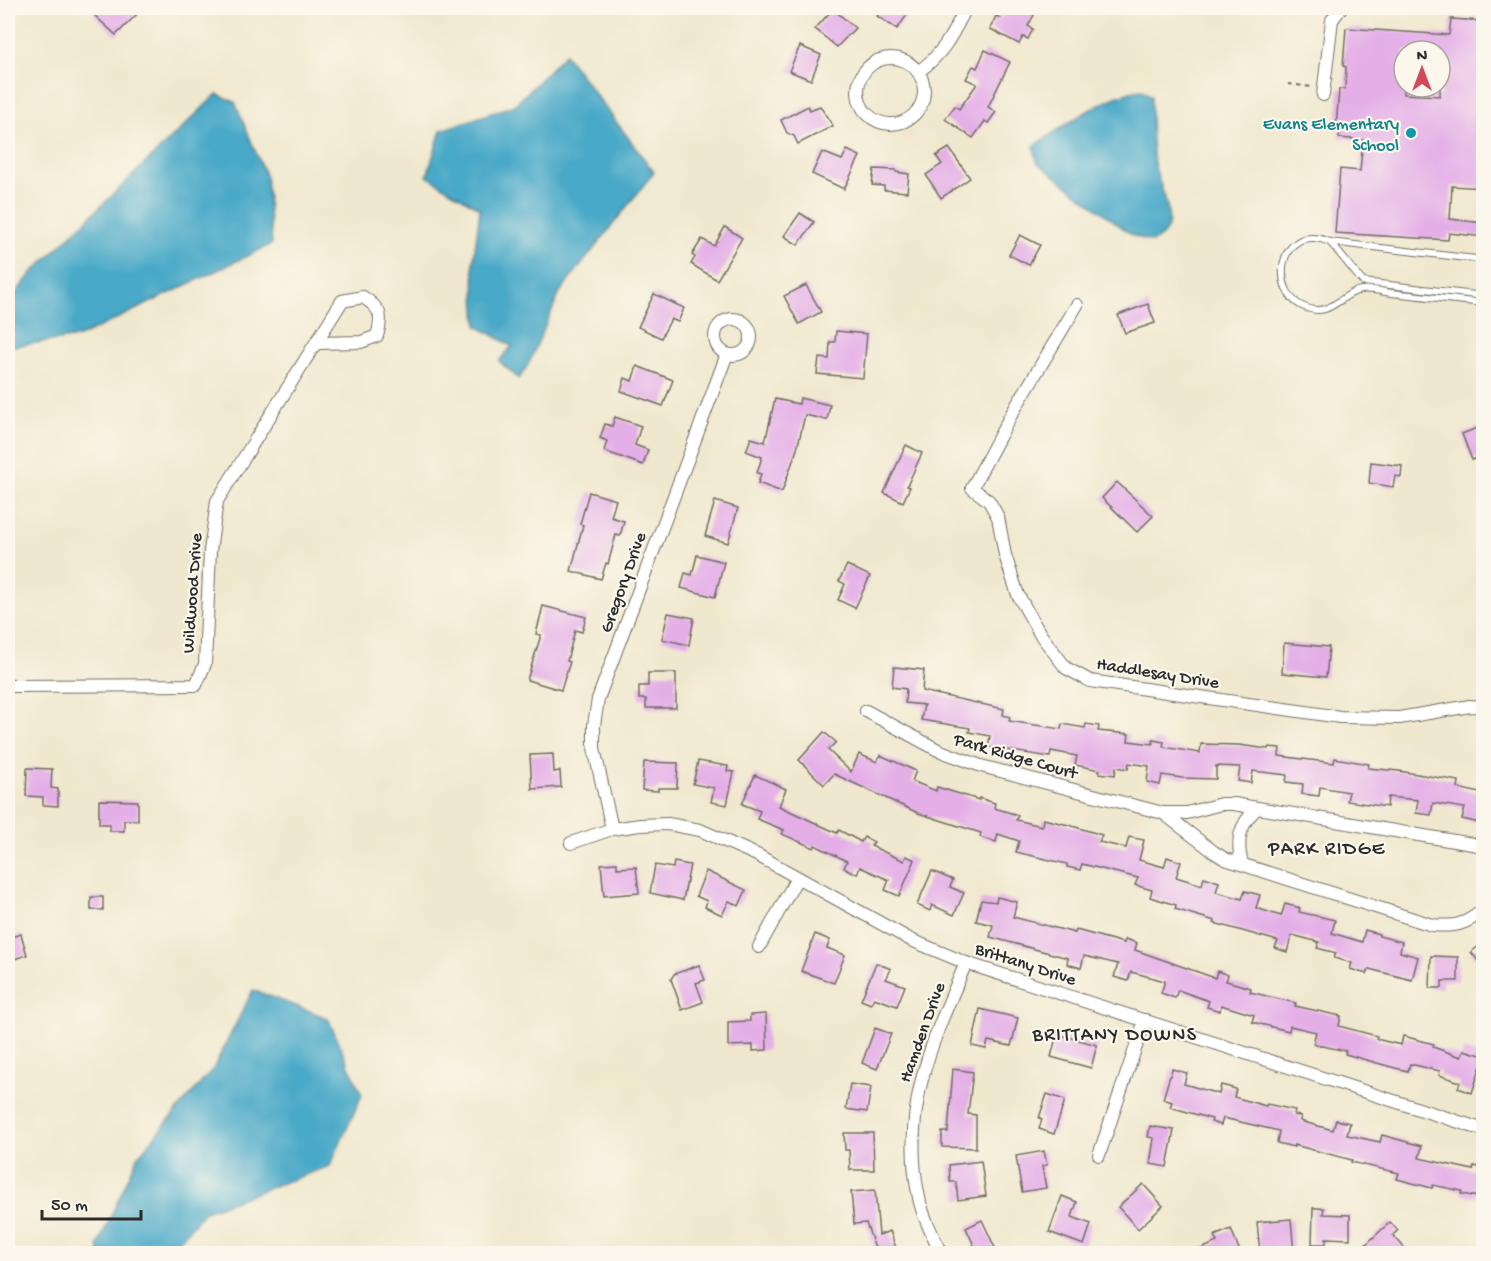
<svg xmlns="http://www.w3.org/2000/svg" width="1491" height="1261" font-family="'Gochi Hand',sans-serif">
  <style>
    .water { fill: #49a9c8; stroke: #3a6a7a; stroke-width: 1.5 }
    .building { fill: #e4aee7; fill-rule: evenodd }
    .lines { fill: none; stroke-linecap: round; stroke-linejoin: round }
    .service-casing { stroke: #706d64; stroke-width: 8 }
    .minor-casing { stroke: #706d64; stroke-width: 14 }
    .path { stroke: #706d64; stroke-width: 2; stroke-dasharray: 4.5 4.5; stroke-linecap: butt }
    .service { stroke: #fff; stroke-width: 6 }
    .minor { stroke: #fff; stroke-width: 12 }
    .culture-dot { fill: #0f9aa8; stroke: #fbf7ec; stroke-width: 2 }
    .labels { text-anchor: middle; stroke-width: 4.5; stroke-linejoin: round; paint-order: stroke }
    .culture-label { font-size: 18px; fill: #0d838f; stroke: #fbf7ec; text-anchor: end }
    .street-label { font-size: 18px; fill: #2b2b2b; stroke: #fbf7ec }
    .neighbourhood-label { font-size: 20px; letter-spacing: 1.5px; fill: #2b2b2b; stroke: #fbf7ec }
  </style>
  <rect width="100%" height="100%" fill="#fbf7ec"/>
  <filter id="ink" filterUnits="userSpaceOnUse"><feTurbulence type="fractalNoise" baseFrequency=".0167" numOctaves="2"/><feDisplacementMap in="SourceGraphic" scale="12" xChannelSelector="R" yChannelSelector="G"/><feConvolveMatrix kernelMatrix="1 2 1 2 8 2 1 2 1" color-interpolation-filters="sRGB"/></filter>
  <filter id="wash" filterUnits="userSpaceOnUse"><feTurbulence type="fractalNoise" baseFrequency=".008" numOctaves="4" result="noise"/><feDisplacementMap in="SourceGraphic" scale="24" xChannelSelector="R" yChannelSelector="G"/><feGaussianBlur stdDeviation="1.35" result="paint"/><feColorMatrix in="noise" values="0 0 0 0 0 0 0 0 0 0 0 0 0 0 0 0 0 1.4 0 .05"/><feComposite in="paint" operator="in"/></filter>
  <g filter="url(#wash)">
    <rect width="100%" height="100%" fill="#f0e8ce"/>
    <g class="water">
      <path d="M565 54 654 172 560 292 529 363 519 379 499 361 512 346 477 326 473 264 480 209 427 176 441 130 515 105Z"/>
      <path d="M1141 89 1151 96C1151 118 1151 140 1154 162 1157 182 1172 205 1168 226 1166 234 1159 239 1152 242L1132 235 1037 162 1034 146C1067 124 1101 98 1141 89Z"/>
      <path d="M217 94 235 102 266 177 272 244 79 337 8 347V303L31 274Z"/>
      <path d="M253 990 328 1018 362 1095 330 1166 205 1211 169 1253H99L98 1245 138 1156 213 1069Z"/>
    </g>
    <g id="blocks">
      <g class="building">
        <path d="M100 8H129L137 14 116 35 93 14Z"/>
        <path d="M883 8H912L897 29 877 16Z"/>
        <path d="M1006 8H1024L1035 13 1028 26 1033 29 1028 39 1023 37 1019 44 990 29 996 16 1001 18Z"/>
        <path d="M833 9 855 28 837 47 815 29Z"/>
        <path d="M1451 19 1484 21V188L1452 186 1450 219 1484 223V237L1449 233 1448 240 1335 233 1340 169 1360 171 1363 140 1339 138 1340 128H1336L1339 89H1345L1346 67 1343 66 1346 28 1449 35ZM1404 51H1440V96L1404 94Z"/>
        <path d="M800 46 821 55 811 80 789 71Z"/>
        <path d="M985 50 1010 62 988 107 996 112 988 123 985 121 973 138 945 119 955 106 959 109 977 84 966 79 973 66 977 68Z"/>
        <path d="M808 106 810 110 820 106 833 126 798 144 794 136 787 133 781 120Z"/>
        <path d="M949 148 970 178 941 198 926 175 942 164 936 156Z"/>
        <path d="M847 150 860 156 844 189 812 174 822 152 842 160Z"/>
        <path d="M874 169 896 170V172L909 174 907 192 884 190V186L872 185Z"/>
        <path d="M800 213 814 222 798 245 784 236Z"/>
        <path d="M725 227 742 238 717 280 691 264 695 257 692 255 702 239 714 246Z"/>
        <path d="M1020 235 1040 245 1029 265 1009 255Z"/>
        <path d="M806 285 821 312 799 324 784 296Z"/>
        <path d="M654 294 684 308 678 322 671 319 661 338 638 327Z"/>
        <path d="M1148 304 1155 323 1125 333 1118 315Z"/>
        <path d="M836 331 867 334 863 378 817 374 819 358 829 359 830 342H835Z"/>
        <path d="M637 366 673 380 663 406 621 391 625 378 632 381Z"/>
        <path d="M800 398 830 405 827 420 805 415 797 449 782 492 758 483 761 474 757 473 762 457 746 451 751 438 765 442 775 399 799 404Z"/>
        <path d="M615 417 641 426 635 445 648 450 643 465 604 451 607 441 600 438 605 424 612 426Z"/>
        <path d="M1484 425V455L1472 460 1462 434Z"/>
        <path d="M906 445 922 453 907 486 910 487 903 502 884 493Z"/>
        <path d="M1371 462 1402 466 1401 477 1395 476 1393 487 1369 483Z"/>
        <path d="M1117 482 1153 516 1137 532 1102 498Z"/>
        <path d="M589 492 616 500 611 517 624 521 620 536 616 535 608 564 606 563 601 579 571 571 583 525 580 524Z"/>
        <path d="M715 501 738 508 728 543 705 536Z"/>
        <path d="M697 555 724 562 715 597 681 588 685 573 692 575Z"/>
        <path d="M847 565 870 576 855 608 838 600 845 584 839 581Z"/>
        <path d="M543 606 586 617 582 632 575 630 567 661 570 662 561 690 527 680 541 635 536 634Z"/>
        <path d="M668 613 694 618 689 645 662 639Z"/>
        <path d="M1284 643 1329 647 1326 677 1282 673Z"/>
        <path d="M894 667 924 670 922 691 1004 709 1003 715 1010 717 1009 721 1061 729 1062 724 1085 728 1086 724 1099 726 1098 731 1129 734 1128 741 1153 744V740L1164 742 1163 747 1200 753 1201 744 1239 745 1268 749 1269 747 1280 748 1279 756 1334 763 1335 758 1369 764 1368 768 1399 771 1459 781 1458 788 1484 794V824L1462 819 1465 808 1433 803 1431 815 1416 813 1418 800 1388 797 1387 807 1347 801 1349 792 1320 787 1319 796 1302 794 1303 784 1286 782 1287 775 1253 771 1251 783 1238 781 1240 767 1216 766V779L1182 778 1162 775 1160 785 1147 782 1149 766 1129 763 1128 769 1116 767 1115 775 1099 773 1100 770 1075 765 1077 756 1051 751 1050 757 988 747 990 736 969 732 970 728 921 720 924 705 905 703 906 689 892 687Z"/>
        <path d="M648 673H676V708H646V699H639V686H648Z"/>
        <path d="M824 732 836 742 828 750 851 772 859 754 877 762 880 755 916 771 912 781 936 791 937 787 979 800V798L995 803 994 808 1018 815 1016 820 1042 826 1043 819 1069 825 1102 835 1099 842 1126 848 1129 837 1144 840 1139 860 1164 867 1167 857 1181 862 1176 877 1202 885 1204 877 1219 882 1216 892 1242 899 1245 891 1260 895 1256 908 1281 916 1285 904 1300 908 1299 912 1335 920 1332 933 1362 942 1365 930 1379 934V936L1402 942 1400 952 1418 957 1412 980 1369 969 1367 974 1350 969 1352 963 1334 958 1336 953 1317 948 1319 942 1292 935 1287 952 1275 948 1278 941 1214 923 1215 921 1175 909 1176 905 1150 897 1152 890 1135 885 1138 878 1082 864 1080 870 1067 867V864L1016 852 1019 841 998 834 996 842 980 837 981 833 918 813 834 774 824 785 799 760Z"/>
        <path d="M553 754 554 772 560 771 561 787 532 789 530 755Z"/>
        <path d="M698 761 728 766 727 771 734 772 727 805 711 802 714 788 693 784Z"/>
        <path d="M644 762 678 763 677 788H658V791L642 790Z"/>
        <path d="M27 768 52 769 51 788 58 789V806L43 805V797L26 796Z"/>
        <path d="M755 775 786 789 779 806 837 833 839 830 861 842 864 837 874 842 871 846 904 861 906 856 915 860 899 896 885 890 889 880 860 867 857 874 844 868 847 861 815 845 814 848 782 834 784 830 757 819 760 811 742 804Z"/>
        <path d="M99 800 138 801V820H124V831H110V824H99Z"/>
        <path d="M674 862 690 865 683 900 650 893 655 865 673 868Z"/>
        <path d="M617 863V868L636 867 639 893 604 896 601 864Z"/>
        <path d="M706 871 746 890 739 906 729 901 722 915 705 907 707 901 696 896Z"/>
        <path d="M932 871 953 880 950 887 964 893 954 915 932 905 930 911 917 905Z"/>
        <rect x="91" y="897" width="12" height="13"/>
        <path d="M997 897 1017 902 1013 917 1075 933 1076 930 1124 943 1125 939 1137 943 1135 950 1215 978 1217 971 1228 975 1226 981 1251 988 1250 992 1296 1003 1295 1006 1341 1016 1339 1026 1377 1036 1376 1039 1401 1045 1403 1036 1434 1044 1433 1047 1461 1057 1464 1050 1484 1056 1472 1093 1458 1088 1460 1082 1439 1075 1440 1071 1410 1064 1408 1071 1395 1068 1345 1054 1346 1051 1313 1044 1316 1032 1290 1026 1289 1031 1252 1022 1254 1015 1221 1005 1220 1011 1207 1007 1209 1001 1178 990 1175 998 1161 993 1165 981 1131 972 1128 981 1114 977 1118 964 1084 956 1081 968 1067 964 1068 958 990 937 993 925 976 921 981 900 996 902Z"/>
        <path d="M21 934 27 955 8 961V938Z"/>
        <path d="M815 934 830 940 827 948 845 955 834 983 801 971Z"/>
        <path d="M1484 942V968L1471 952Z"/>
        <path d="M1431 956 1458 957V981H1442V988H1430Z"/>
        <path d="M876 963 891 969 886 979 905 986 897 1006 874 998 871 1004 861 1000Z"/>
        <path d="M699 965 705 980 696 983 703 1002 682 1010 671 979 674 974Z"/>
        <path d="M980 1009 1018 1018 1011 1046 988 1041 986 1049 972 1046Z"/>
        <path d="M766 1014 767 1050 753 1051V1045L728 1046V1022L750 1021V1015Z"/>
        <path d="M875 1028 891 1034 877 1069 862 1063Z"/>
        <path d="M1057 1034 1097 1045 1091 1068 1051 1057Z"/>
        <path d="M953 1069 973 1072 968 1114 976 1115V1148L942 1147V1132H948Z"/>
        <path d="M1172 1069 1187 1073 1184 1084 1219 1094 1221 1085 1236 1089 1234 1097 1266 1106 1267 1104 1295 1110 1294 1115 1301 1116 1300 1121 1333 1130 1336 1120 1350 1123 1347 1135 1380 1142 1382 1135 1422 1146 1419 1158 1473 1170 1474 1166 1484 1168V1198L1461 1194 1462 1191 1433 1185 1432 1188 1397 1179 1399 1173 1351 1162 1352 1160 1294 1145V1147L1277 1143 1279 1131 1223 1118 1221 1125 1211 1122 1212 1119 1170 1107 1172 1102 1163 1099Z"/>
        <path d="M850 1084 871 1087 867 1112 846 1109Z"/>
        <path d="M1047 1094 1065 1100 1054 1134 1039 1129 1042 1119 1039 1118Z"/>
        <path d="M1150 1126 1174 1130 1167 1167 1150 1164 1154 1138 1148 1137Z"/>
        <path d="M844 1133H873L874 1170H850L849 1150H845Z"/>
        <path d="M1044 1151 1047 1165 1042 1166 1046 1188 1022 1192 1016 1156Z"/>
        <path d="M981 1161 986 1196 958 1200 956 1182H950L949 1165Z"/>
        <path d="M1143 1184 1163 1206 1138 1229 1118 1207Z"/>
        <path d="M875 1190 879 1235 890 1231 898 1254H877L866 1223 854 1224 851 1192Z"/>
        <path d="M1062 1196 1077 1202 1072 1217 1091 1224 1084 1245 1049 1232Z"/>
        <path d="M1313 1208H1324L1323 1214 1350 1215V1239L1326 1238V1244H1312Z"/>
        <path d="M1291 1219 1294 1254H1279V1251L1260 1253 1257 1222Z"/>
        <path d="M982 1220 998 1254H978L966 1228Z"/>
        <path d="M1390 1222 1398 1230 1393 1235 1410 1254H1368L1363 1247Z"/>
        <path d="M1231 1229 1241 1254H1190L1217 1242 1214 1236Z"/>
      </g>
    </g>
  </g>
  <g filter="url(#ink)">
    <use href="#blocks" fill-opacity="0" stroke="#706d64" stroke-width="1.5"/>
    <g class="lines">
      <defs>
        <g id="service">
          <path d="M1330 242 1363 282 1484 296"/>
          <path d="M1484 260 1330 242C1325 240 1318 238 1313 238 1277 237 1273 292 1302 306 1331 320 1340 293 1361 290 1370 288 1383 292 1392 293 1423 296 1453 300 1484 303"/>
        </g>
        <g id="minor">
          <circle cx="891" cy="91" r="33"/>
          <path d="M918 72C944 53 952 35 966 8"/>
          <path d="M1323 95 1332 20 1341 8"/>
          <path d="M1077 305 1011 415 972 488 989 501 998 517 1005 555 1018 595 1040 634 1066 668 1090 681 1340 717 1399 718 1470 706 1484 707"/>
          <circle cx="733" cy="337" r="18"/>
          <path d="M8 686 196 685 205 664 210 551 217 501 342 301 363 297C381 309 383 315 377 336L361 342 318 343"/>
          <path d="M866 711 938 750 981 766 1163 813H1187L1221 804H1234L1484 846"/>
          <path d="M1163 813 1214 852 1225 859 1432 925C1455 927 1466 925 1484 909"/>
          <path d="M612 829 594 748V725L598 699 727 354"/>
          <path d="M571 843 612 829 640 825 668 824 700 830 757 855 911 940 966 963 1484 1130"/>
          <path d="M1242 864C1236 841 1239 825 1257 808"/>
          <path d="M759 947 797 878"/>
          <path d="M1099 1155 1145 1020"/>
          <path d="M942 1254C933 1236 923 1217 919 1198 900 1110 932 1041 966 963"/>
        </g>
      </defs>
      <use href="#service" class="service-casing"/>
      <use href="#minor" class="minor-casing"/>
      <path class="path" d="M1288 84 1312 87"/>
      <use href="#service" class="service"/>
      <use href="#minor" class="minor"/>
    </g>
  </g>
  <circle class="culture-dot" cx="1411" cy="133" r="6"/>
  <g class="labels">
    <g class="culture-label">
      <text x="1399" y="129">Evans Elementary<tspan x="1399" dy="21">School</tspan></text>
    </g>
    <g class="street-label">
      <text transform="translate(622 582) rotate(-70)" y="6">Gregory Drive</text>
      <text transform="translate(191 593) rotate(-86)" y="6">Wildwood Drive</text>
      <text transform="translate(1158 672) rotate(9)" y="6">Haddlesay Drive</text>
      <text transform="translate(1016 755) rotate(16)" y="6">Park Ridge Court</text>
      <text transform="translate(1026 963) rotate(18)" y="6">Brittany Drive</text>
      <text transform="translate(921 1032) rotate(-70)" y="6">Hamden Drive</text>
    </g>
    <g class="neighbourhood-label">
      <text x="1327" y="854">PARK RIDGE</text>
      <text x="1115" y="1040">BRITTANY DOWNS</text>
    </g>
  </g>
  <rect width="1491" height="1261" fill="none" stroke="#fbf7ec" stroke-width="30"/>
  <g transform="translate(1422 69)"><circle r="28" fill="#fbf7ec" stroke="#a8a59f" stroke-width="1.5"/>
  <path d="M0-4.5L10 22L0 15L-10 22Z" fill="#d1495b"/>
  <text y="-9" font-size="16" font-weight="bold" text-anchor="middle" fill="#2b2b2b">N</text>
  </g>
  <path d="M42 1210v9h99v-9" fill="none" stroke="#2b2b2b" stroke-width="3"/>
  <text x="51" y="1210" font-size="18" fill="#2b2b2b" stroke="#fbf7ec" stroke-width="4.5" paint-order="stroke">50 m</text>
</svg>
